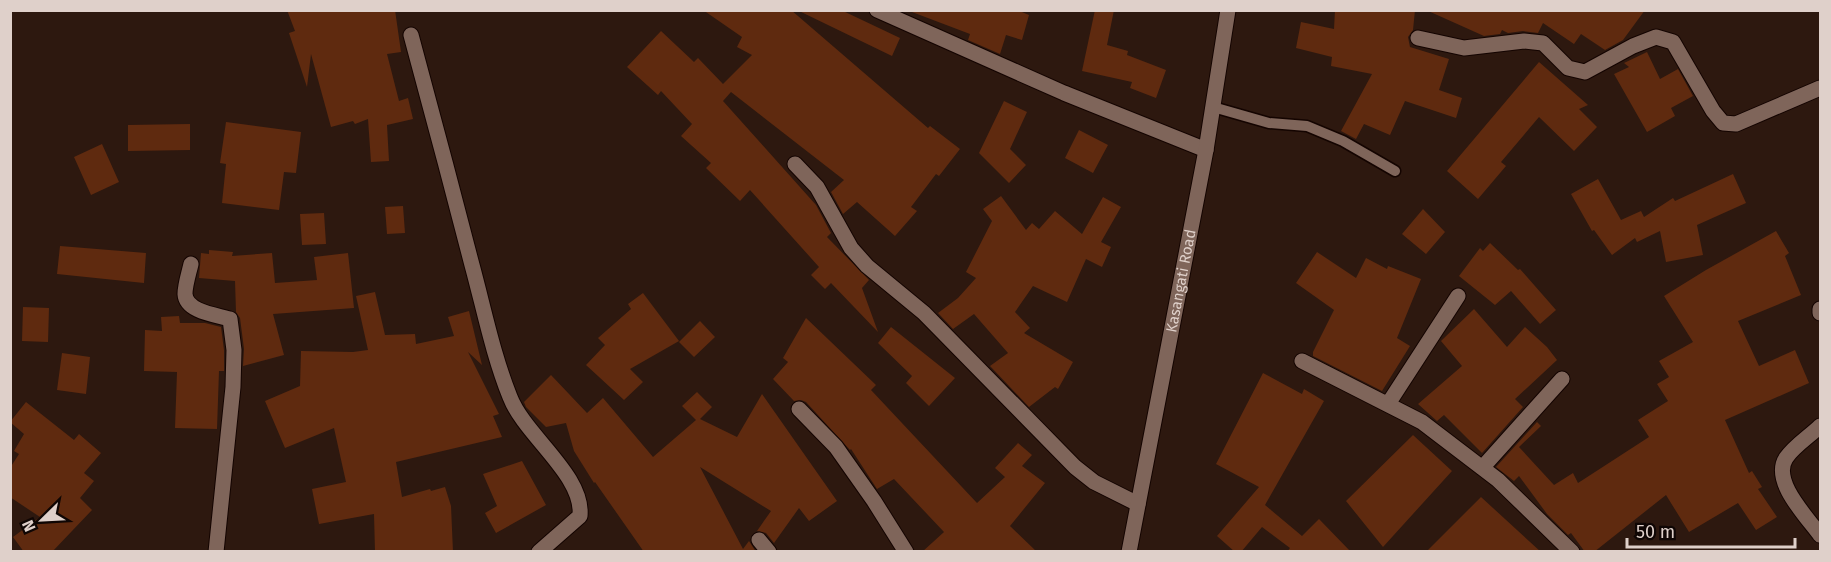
<svg xmlns="http://www.w3.org/2000/svg" width="1831" height="562" font-family="'Fira Sans',sans-serif">
  <style>
    .building { fill: #5f2a0f }
    .lines { fill: none; stroke-linecap: round; stroke-linejoin: round }
    .service-casing { stroke: #140400; stroke-width: 13 }
    .minor-casing { stroke: #140400; stroke-width: 17 }
    .tertiary-casing { stroke: #140400; stroke-width: 17 }
    .service { stroke: #7f655a; stroke-width: 10 }
    .minor { stroke: #7f655a; stroke-width: 15 }
    .tertiary { stroke: #7f655a; stroke-width: 15 }
    .labels { text-anchor: middle; dominant-baseline: central; stroke-width: 6; stroke-linejoin: round; paint-order: stroke }
    .street-label { font-size: 15px; fill: #dfd0ca; stroke: #0f0604 }
  </style>
  <rect width="100%" height="100%" fill="#2d180f"/>
  <!-- building -->
  <path class="building" d="M287 10H395L401 52 387 54 399 101 408 98 413 119 387 125 389 161 371 162 368 119 355 124 353 121 331 127 311 54 307 87 289 33 295 31Z
    M703 10H791L928 128 930 126 960 149 939 176 936 174 911 207 917 211 895 236 857 202 843 214 831 192 844 180 731 92 723 101 816 205 831 233 827 237 869 280 862 288 878 332 831 283 825 289 811 275 819 267 750 190 740 201 706 168 711 163 681 136 692 124 661 91 658 95 627 67 661 31 694 62 698 58 723 84 752 55 737 47 742 37Z
    M797 10H841L900 38 892 56Z
    M912 10H1017L1029 15 1022 40 1006 35 1000 54 968 40 970 34 912 12Z
    M1095 10H1114L1107 45 1128 51 1127 55 1166 70 1156 98 1130 88 1132 82 1082 71Z
    M1335 10H1415L1413 30 1408 37 1410 47 1449 59 1439 90 1462 98 1456 118 1405 101 1390 135 1364 124 1356 139 1341 131 1372 74 1331 66 1332 57 1296 48 1301 22 1334 29Z
    M1426 10H1645L1623 40 1605 50 1581 34 1574 44 1543 23 1538 33 1523 31 1508 33 1502 30 1500 34 1484 36Z
    M1647 52 1660 79 1678 69 1693 96 1671 108 1675 116 1647 132 1614 74 1629 67 1624 63Z
    M1539 62 1588 105 1579 109 1597 127 1574 151 1539 117 1501 162 1506 166 1478 199 1447 171Z
    M1004 101 1027 112 1010 149 1026 165 1009 183 979 153Z
    M226 122 301 132 296 173 284 172 279 210 222 203 226 164 220 163Z
    M190 124V150L128 151V125Z
    M1079 130 1108 145 1093 173 1065 158Z
    M102 144 119 182 91 195 74 157Z
    M1733 174 1746 203 1697 225 1703 255 1666 262 1660 231 1637 242 1635 238 1612 255 1594 230 1592 231 1571 194 1598 179 1621 220 1641 211 1644 217 1673 198 1675 201Z
    M1001 196 1026 230 1032 223 1039 229 1055 211 1082 234 1103 197 1121 207 1101 242 1111 247 1102 267 1086 259 1067 302 1033 286 1015 312 1030 328 1024 333 1073 362 1058 389 1055 387 1029 407 990 366 1008 353 974 314 953 329 938 313 958 298 976 278 966 272 992 221 983 209Z
    M403 206 405 233 387 234 385 207Z
    M1423 209 1445 232 1426 254 1402 234Z
    M324 213 326 244 302 245 300 214Z
    M1776 231 1789 253 1785 256 1801 295 1738 321 1759 366 1795 350 1809 383 1725 420 1749 473 1752 471 1762 487 1758 489 1777 517 1756 530 1738 503 1689 532 1666 495 1594 552H1585L1571 533 1568 535 1547 514 1519 476 1514 481 1496 467 1537 422 1541 426 1519 447 1554 485 1573 473 1578 483 1649 437 1638 420 1668 401 1657 384 1669 377 1659 361 1693 342 1664 296 1706 270Z
    M1490 243 1518 270 1520 269 1556 310 1540 324 1511 291 1495 305 1459 276 1480 248 1483 251Z
    M60 246 146 253 144 283 57 274Z
    M209 250 233 252 232 256 272 253 275 283 317 280 314 257 348 253 354 308 273 314 284 355 243 366 244 349 240 318 236 312 235 281 199 278 201 253 209 254Z
    M1317 252 1356 278 1366 258 1387 269 1388 266 1421 279 1397 338 1410 346 1382 391 1313 356V352L1334 310 1296 283Z
    M375 292 385 335 415 334 416 344 454 336 448 317 469 311 482 365 468 352 499 414 493 416 502 437 396 462 402 497 430 489 431 491 445 487 451 506 453 552H375L374 514 319 524 312 489 346 482 334 428 285 448 265 401 300 386 301 351 353 352 368 350 356 296Z
    M643 293 679 341 630 369 643 382 624 400 586 365 605 345 598 338 631 309 628 304Z
    M23 307 49 308 48 342 22 341Z
    M1474 309 1507 347 1525 327 1547 347 1557 360 1515 399 1523 407 1482 453 1444 415 1437 421 1418 404 1462 366 1441 341Z
    M179 316 180 323H205L221 327 224 350V371H219L217 429 175 428 177 372 144 371 145 330 162 331 161 317Z
    M806 318 876 385 871 390 977 503 1005 477 995 468 1018 443 1032 455 1022 466 1045 483 1010 526 1037 552H922L944 532 894 479 877 489 851 449 850 450 806 402 801 400 794 401 773 379 788 362 783 358Z
    M700 321 715 337 694 357 679 342Z
    M891 327 955 378 929 406 906 383 912 376 878 343Z
    M62 353 90 357 86 394 57 390Z
    M1263 373 1302 394 1304 389 1324 401 1265 505 1302 536 1319 519 1351 552H1287L1290 548 1262 527 1241 552H1235L1217 536 1259 487 1216 464Z
    M551 375 587 413 603 398 653 457 696 420 682 406 697 392 712 407 700 419 737 437 762 394 837 501 809 521 799 508 774 543 766 533 757 531 771 511 700 467 743 549 749 541 756 552H644L595 482 594 483 574 451 566 423 546 427 526 407 524 402Z
    M26 402 74 440 79 434 101 453 84 473 94 481 80 498 92 510 52 552H24L13 537 40 517 10 497V468L19 454 14 451 24 434 10 422Z
    M1413 435 1452 471 1383 547 1346 501Z
    M522 461 546 505 496 533 485 513 497 506 483 474Z
    M1481 497 1541 552H1426Z"/>
  <g class="lines">
    <!-- service casing -->
    <g class="service-casing">
      <path id="service" d="M1213 107 1269 123 1307 126 1343 141 1395 171"/>
    </g>
    <!-- minor casing -->
    <g class="minor-casing">
      <path id="minor" d="M877 10 1064 93 1206 150
        M411 35C432 112 452 188 472 265 484 309 493 355 510 397 525 436 584 475 580 516L539 552
        M1418 38 1464 48 1524 41 1543 43 1568 68 1585 72 1633 46 1656 37 1673 42 1713 111 1723 123 1736 124 1820 88
        M795 164 817 187 851 248 867 266 924 313 1075 467 1094 482 1138 504
        M191 264C189 273 185 285 185 294 186 312 217 315 230 319L234 350 233 387 216 552
        M1820 309V313
        M1302 361 1422 422 1498 480 1572 552
        M1388 404 1458 296
        M799 409 836 447 874 501 906 552
        M1820 426C1810 436 1794 446 1786 458 1771 481 1807 517 1820 535
        M1482 468 1562 379
        M759 540 769 552"/>
    </g>
    <!-- tertiary casing -->
    <g class="tertiary-casing">
      <g id="tertiary">
        <path id="s1" d="M1129 552 1206 150 1228 10"/>
      </g>
    </g>
    <!-- service -->
    <use href="#service" class="service"/>
    <!-- minor -->
    <use href="#minor" class="minor"/>
    <!-- tertiary -->
    <use href="#tertiary" class="tertiary"/>
  </g>
  <g class="labels">
    <!-- street labels -->
    <g class="street-label">
      <text stroke="none"><textPath href="#s1" startOffset="276">Kasangati Road</textPath></text>
    </g>
  </g>
  <!-- border -->
  <rect width="1831" height="562" fill="none" stroke="#dfd0ca" stroke-width="24"/>
  <!-- north arrow -->
  <g transform="translate(42 520) rotate(246)" stroke="#0f0604" stroke-width="4.5" paint-order="stroke">
  <path d="M0-4.5L10 22L0 15L-10 22Z" fill="#dfd0ca"/>
  <text y="-9" font-size="16" font-weight="bold" text-anchor="middle" fill="#dfd0ca">N</text>
  </g>
  <!-- scale -->
  <path d="M1627 538v9h168v-9" fill="none" stroke="#dfd0ca" stroke-width="3"/>
  <text x="1636" y="538" font-size="18" fill="#dfd0ca" stroke="#0f0604" stroke-width="4.5" paint-order="stroke">50 m</text>
</svg>
